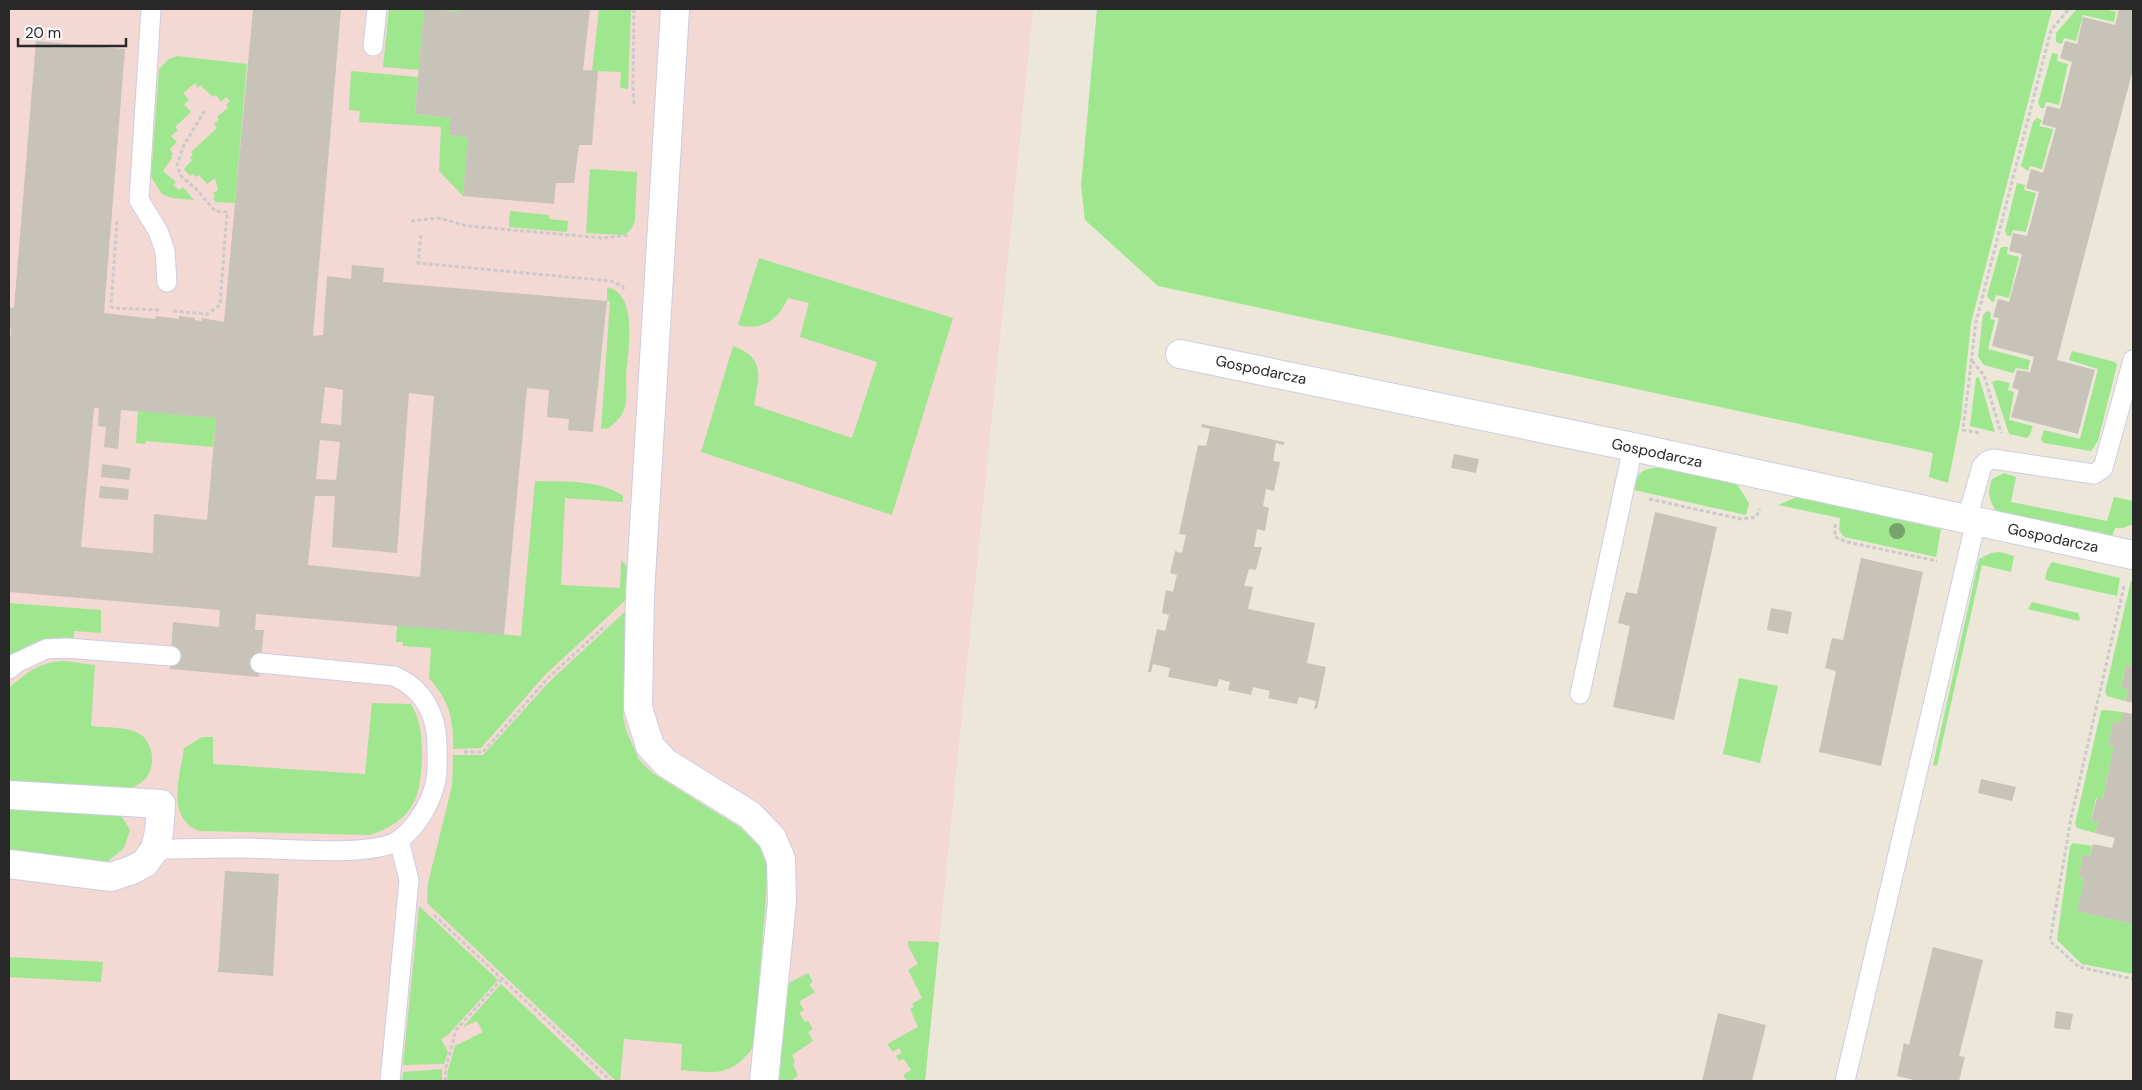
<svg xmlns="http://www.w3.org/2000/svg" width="2142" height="1090" font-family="'DM Sans',sans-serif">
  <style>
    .medical { fill: #f4d8d3 }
    .green { fill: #9ee78f }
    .building { fill: #c7c3b8; fill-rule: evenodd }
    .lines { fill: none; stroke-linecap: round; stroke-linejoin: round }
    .service-casing { stroke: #cdcde2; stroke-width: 21 }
    .minor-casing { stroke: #cdcde2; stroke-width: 30 }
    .path { stroke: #cbcbcb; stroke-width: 3; stroke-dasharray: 4 2.5; stroke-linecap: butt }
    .service { stroke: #fff; stroke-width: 19 }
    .minor { stroke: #fff; stroke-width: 28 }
    .tree { fill: #76a26c }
    .labels { text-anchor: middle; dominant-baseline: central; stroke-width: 5; stroke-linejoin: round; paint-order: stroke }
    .street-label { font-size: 15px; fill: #282828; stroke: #fff }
  </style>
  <rect width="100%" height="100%" fill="#ece7d8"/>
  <!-- medical -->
  <path class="medical" d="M9 9H1033L925 1081H9Z"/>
  <!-- green -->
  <path class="green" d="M389 9H460V12L424 9 419 70 383 67Z
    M599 9H631L628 89 620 88 621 72 592 71Z
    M1097 9H2052L1971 323 1961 418 1948 483 1929 477 1933 453 1158 286 1085 220 1081 186Z
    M2077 9H2104L2116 12 2114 22 2083 15 2076 41 2064 38 2062 44 2056 42V33Z
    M2052 53 2058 54 2057 61 2068 64 2059 105 2046 102 2044 108H2041L2038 103Z
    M177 56 247 64 235 203 216 202 213 199 215 196 213 193 218 190 215 178 207 184 199 175 196 177 193 174 190 176 184 169 192 160 190 158 193 155 191 152 217 128 214 124 219 120 217 117 228 108 226 105 230 101 226 97 221 102 216 95 213 97 200 85 198 88 195 83 183 93 189 100 184 104 191 112 175 127 178 130 171 136 177 142 170 149 173 154 171 156 172 158 163 171 176 182 173 185 179 190 183 187 194 200 172 198 162 194 151 177 159 69 169 59Z
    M351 71 418 77 415 114 451 118 449 135 468 137 463 196 439 171 441 127 359 122 360 111 349 110Z
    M2037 118 2042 120 2039 126 2053 129 2042 169 2030 166 2028 171 2021 166 2033 122Z
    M590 169 637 172 635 221 632 228 625 235 586 233Z
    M2017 183 2025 185 2024 190 2036 193 2026 232 2013 230 2011 236H2007L2005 231Z
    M510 211 549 215V219L568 221 567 232 509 227Z
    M2002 247H2008L2007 254 2019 257 2009 298 1996 295 1994 302 1991 301 1987 296 2000 249Z
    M759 258 953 318 892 515 701 452 733 346C766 358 759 377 754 405L852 438 877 362 800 337 809 303 788 298C778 320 763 331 738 325Z
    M607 287C639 294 628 351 626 375 626 386 628 401 624 410 621 418 614 423 609 428L601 429 610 302 607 301Z
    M1987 311 1991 313 1990 319 1995 320 1988 349 2030 360 2028 370 2016 368 2013 373 1984 365 1978 357 1983 315Z
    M2072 351 2115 362 2117 365 2098 441 2091 451 2044 443 2041 439 2044 430 2080 439 2098 369 2069 360Z
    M1979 377 1995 432 1970 426 1976 378Z
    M1997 380 2010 383 2008 390 2014 392 2009 420 2033 426 2030 435 2027 438 2009 434 1992 382Z
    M138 411 216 418 213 447 146 441 145 444 136 443Z
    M1665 467 1733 482 1738 486 1749 503 1746 515 1634 490C1638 468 1644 469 1665 467Z
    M2004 473 2016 477 2011 502 2107 521 2114 497 2133 501V524L2123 528H2115L2112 536 2103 535 2098 531 2095 533 1996 511C1989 499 1987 493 1992 479Z
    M535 481C563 482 600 479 623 496V502L565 498 561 585 620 588 621 560 631 570 630 596 545 675 481 748 453 749C454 718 449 701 429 678L431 648 403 646V642H396L397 625 521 636Z
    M1797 497 1941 529 1936 557 1844 537 1839 530 1840 518 1778 505Z
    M2000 552 2014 556 2011 572 1982 565 1937 766 1933 765 1979 559 1991 553Z
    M2052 562 2120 578 2117 596 2049 581 2045 579 2047 570Z
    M2131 581H2133V666L2126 665 2121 687 2128 689 2125 701 2107 696 2105 692Z
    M2032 602 2078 613 2080 618 2079 621 2028 609Z
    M9 603 101 610V633L74 631V638C42 637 35 640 9 658Z
    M630 607 623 716 626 730 639 760 654 774 741 828 760 847 768 870 754 1046C732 1077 716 1073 681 1070L682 1044 624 1039 620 1081H616L427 903 428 883 452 786 453 755H483L550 681Z
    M64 661 95 665 91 726C105 728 125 726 138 733 154 741 157 768 144 780 138 786 131 788 123 791L9 781V688C28 672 38 662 64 661Z
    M1739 678 1778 686 1760 763 1723 754Z
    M372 703 411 704C421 721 422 736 422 756 421 798 413 821 370 835L200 831C165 818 180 777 184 748L202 737H213V764L365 774Z
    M2103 710 2123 712 2120 723 2113 722 2108 745 2114 746 2103 799 2096 798 2091 820 2098 822 2095 833 2077 828 2075 824 2101 711Z
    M9 806 116 815 122 817 130 830 124 848 106 863 9 853Z
    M2073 843 2092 846 2090 856 2083 855 2079 877 2085 879 2078 911 2133 924V974L2082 964 2057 940 2070 846Z
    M419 906 498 980 448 1035 441 1039 448 1052 444 1064 403 1065Z
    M908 941 939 942 925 1081H907L903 1075 911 1070 904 1059 899 1061 896 1056 902 1053 899 1048 893 1052 887 1044 918 1027 910 1009 914 1007 912 1004 922 998 908 970 918 964 909 948Z
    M9 957 103 962 101 982 9 977Z
    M808 973 813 982 809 985 815 992 799 1002 804 1010 799 1013 805 1022 808 1021 813 1029 808 1032 813 1041 792 1055 795 1062 793 1065 798 1075 793 1079 794 1081H779L787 984Z
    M501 984 603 1081H447L448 1070 455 1046 483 1032 477 1021 463 1027Z
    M442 1069V1081H402L403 1072Z"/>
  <!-- building -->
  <path class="building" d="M253 9H341L313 336 323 335 327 276 351 279 352 265 384 268 383 282 607 301 593 432 568 430 569 419 547 417 549 390 527 388 504 635 256 614 255 630H264L259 677 170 669 173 622 219 627 220 610 9 592V353L11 328H9V307L14 308 36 41 125 49 104 313 155 319 156 316 179 319V316L195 318V320L202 321V318L224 322ZM325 387 343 390 341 425 321 423ZM409 393 434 396 420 577 308 565 315 496H335L332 547 397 553ZM94 408H99L98 426 106 427 104 447 118 449 121 410 216 418 207 520 154 514 153 553 81 547ZM320 440 340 442 336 480 316 479Z
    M424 9 460 12V9H590L583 70 598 71 592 145H579L574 183H556L554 204 463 196 468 137 449 135 451 118 415 114Z
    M2119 9H2133V69L2057 360 2095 370 2078 434 2011 417 2019 390 2012 388 2017 370 2030 372 2034 357 1992 346 1999 318 1993 317 1998 299 2009 302 2022 254 2009 251 2013 233 2027 236 2039 192 2026 188 2031 169 2043 173 2056 128 2042 124 2047 106 2060 109 2072 62 2060 58 2065 41 2077 44 2083 17 2115 25Z
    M1202 424 1284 442V445L1276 443 1273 461 1280 462 1274 491 1266 489 1263 506 1269 508 1265 531 1257 529 1254 547H1262L1256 570 1249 569 1244 586 1253 587 1248 609 1315 623 1307 663 1326 667 1317 709 1314 708 1316 701 1299 697 1297 704 1268 698 1270 691 1253 687 1251 695 1228 690 1230 682 1219 679 1217 687 1168 677 1170 668 1153 664 1151 672H1148L1157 629 1165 631 1169 615 1162 613 1166 590 1173 592 1177 575 1170 573 1175 551 1182 553 1186 535 1179 534 1198 445 1206 446 1210 429 1201 427Z
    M1454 454 1479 459 1476 473 1451 468Z
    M102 464 131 468 129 480 101 477Z
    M100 486 129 489 128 500 99 498Z
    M1655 512 1717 527 1674 720 1613 707 1630 626 1618 623 1622 606 1626 592 1637 594Z
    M1861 558 1923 572 1881 766 1819 752 1836 671 1825 668 1832 638 1843 640Z
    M1771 608 1792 612 1788 634 1767 630Z
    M2126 665 2133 666V703L2125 701 2128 689 2121 688Z
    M2123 712 2133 714V924L2077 911 2085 879 2079 877 2083 855 2090 856 2093 844 2112 848 2115 838 2095 833 2098 822 2091 820 2097 798 2103 799 2114 746 2108 745 2113 722 2120 723Z
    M1981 779 2016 787 2012 801 1978 793Z
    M225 871 279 874 273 976 218 972Z
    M1933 947 1983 960 1959 1056 1965 1057 1959 1081H1918L1897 1076 1904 1043 1909 1045Z
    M2056 1011 2073 1014 2070 1030 2054 1028Z
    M1718 1013 1766 1025 1752 1081H1702Z"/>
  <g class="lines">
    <!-- service casing -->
    <g class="service-casing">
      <path id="service" d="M151 9 139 200 158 231 165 251 167 282
        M373 46 377 9
        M1967 519 1982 466 1987 461 1993 459 2094 474 2103 468 2133 360
        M9 669 16 663 46 649 66 648 171 656
        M1580 694 1633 447
        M155 849C184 849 213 848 242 848 277 848 373 858 399 840 417 827 433 800 436 779 438 769 437 756 437 745 437 715 423 688 394 676L260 663
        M390 1081 409 880 399 840
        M1845 1081 1976 521"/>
    </g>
    <!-- minor casing -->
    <g class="minor-casing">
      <path id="minor" d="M675 9 640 594 638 708 650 746 666 763 750 815 772 838 781 859 782 902 764 1081
        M1180 354 1633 447 2133 555
        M9 795 161 804 159 832 155 849 145 863 132 870 111 877 9 864"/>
    </g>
    <!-- path -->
    <path class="path" d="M634 9 633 87 634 104
      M117 221 111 306 113 308 159 310
      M411 221 438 218 468 226 603 238 629 235
      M421 235 418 263 611 281 622 286 625 290
      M173 311 207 314 220 305 227 212 215 211 197 190 181 176 177 165 184 145 205 110
      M1972 361 1984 375 2001 433
      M1979 433 1963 430 1976 322 2051 30 2069 9
      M1649 499 1741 519 1756 517 1760 509
      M1835 524V537L1847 542 1937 561
      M2124 586 2071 818 2050 941 2079 967 2133 979
      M464 752H483L548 678 606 625
      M434 915 611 1081
      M445 1081 446 1067 456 1030 502 979"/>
    <!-- service -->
    <use href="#service" class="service"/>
    <!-- minor -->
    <use href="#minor" class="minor"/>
  </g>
  <!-- trees -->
  <circle class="tree" cx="1897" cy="531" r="8"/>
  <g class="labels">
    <!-- street labels -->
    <g class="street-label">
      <text transform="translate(1261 370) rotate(12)">Gospodarcza</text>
      <text transform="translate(1657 453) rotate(12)">Gospodarcza</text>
      <text transform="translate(2053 538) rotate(12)">Gospodarcza</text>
    </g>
  </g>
  <!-- border -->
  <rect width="2142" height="1090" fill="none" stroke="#282828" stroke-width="20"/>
  <!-- scale -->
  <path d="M18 38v8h108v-8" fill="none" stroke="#282828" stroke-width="2.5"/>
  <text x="25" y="38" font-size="15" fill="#282828" stroke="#ffffff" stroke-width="4" paint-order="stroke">20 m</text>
</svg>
